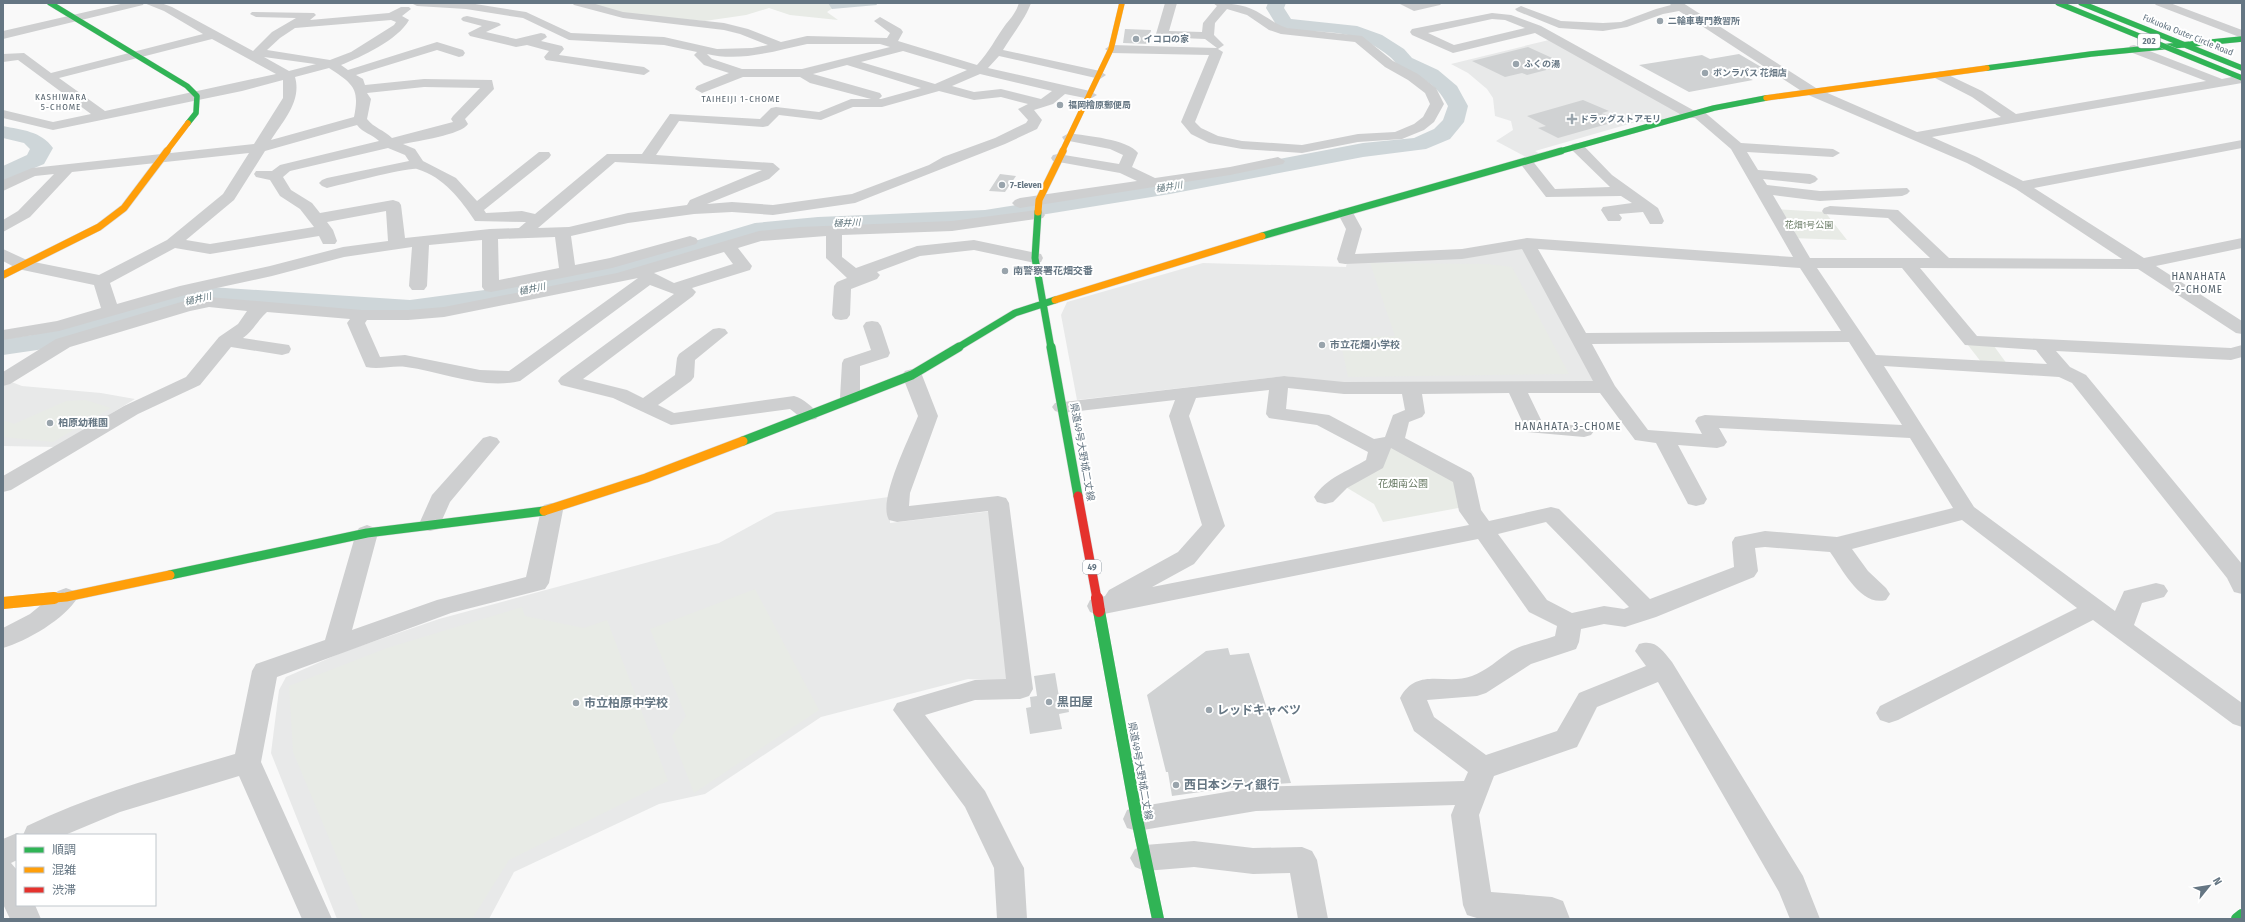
<svg xmlns="http://www.w3.org/2000/svg" width="2245" height="922" font-family="'Fira Sans Condensed','Noto Sans JP',sans-serif">
  <style>
    .built { fill: #e8e9e9 }
    .green { fill: #e8ebe6 }
    .water { fill: #ced6d9 }
    .lines { fill: none; stroke-linecap: round; stroke-linejoin: round }
    .river { fill: #ced6d9; fill-rule: evenodd }
    .building { fill: #d0d2d3 }
    .fast-far3-casing { stroke: #d5d6d7; stroke-width: 6 }
    .fast-far2-casing { stroke: #d5d6d7; stroke-width: 8 }
    .fast-far1-casing { stroke: #d5d6d7; stroke-width: 10 }
    .fast-casing { stroke: #d5d6d7; stroke-width: 12 }
    .slow-far3-casing { stroke: #d5d6d7; stroke-width: 6 }
    .slow-far2-casing { stroke: #d5d6d7; stroke-width: 8 }
    .slow-far1-casing { stroke: #d5d6d7; stroke-width: 10 }
    .slow-casing { stroke: #d5d6d7; stroke-width: 12 }
    .jam-far1-casing { stroke: #d5d6d7; stroke-width: 10 }
    .jam-casing { stroke: #d5d6d7; stroke-width: 12 }
    .street { fill: #cecfd0; fill-rule: evenodd }
    .fast-far3 { stroke: #30b455; stroke-width: 5.5 }
    .fast-far2 { stroke: #30b455; stroke-width: 7 }
    .fast-far1 { stroke: #30b455; stroke-width: 9 }
    .fast { stroke: #30b455; stroke-width: 12 }
    .slow-far3 { stroke: #ff9f0a; stroke-width: 5.5 }
    .slow-far2 { stroke: #ff9f0a; stroke-width: 7 }
    .slow-far1 { stroke: #ff9f0a; stroke-width: 9 }
    .slow { stroke: #ff9f0a; stroke-width: 12 }
    .jam-far1 { stroke: #e5322d; stroke-width: 9 }
    .jam { stroke: #e5322d; stroke-width: 12 }
    .fast-bridge-casing { stroke: #d5d6d6; stroke-width: 6; stroke-linecap: butt }
    .fast-bridge { stroke: #30b455; stroke-width: 5.5 }
    .poi-dot { fill: #99a4ac; stroke: #fff; stroke-width: 1.5 }
    .labels { text-anchor: middle; dominant-baseline: central; stroke-width: 4; stroke-linejoin: round; paint-order: stroke }
    .far-poi-label { font-size: 9px; font-weight: bold; fill: #657683; stroke: #fff; text-anchor: start }
    .far-street-label { font-size: 9px; fill: #657683; stroke: #fff }
    .shield { fill: #fff; stroke: #939fa8; stroke-width: 1 }
    .shield-label { font-size: 9px; font-weight: bold; fill: #657683 }
    .far-neighbourhood-label { font-size: 9px; letter-spacing: 1px; fill: #57646e; stroke: #fff }
    .far-water-label { font-size: 9px; font-style: italic; fill: #60757c; stroke: #fff }
    .far-park-label { font-size: 9px; fill: #687a64; stroke: #fff }
    .poi-label { font-size: 10px; font-weight: bold; fill: #657683; stroke: #fff; text-anchor: start }
    .street-label { font-size: 10px; fill: #657683; stroke: #fff }
    .park-label { font-size: 10px; fill: #687a64; stroke: #fff }
    .neighbourhood-label { font-size: 11px; letter-spacing: 1px; fill: #57646e; stroke: #fff }
    .near-poi-label { font-size: 12px; font-weight: bold; fill: #657683; stroke: #fff; text-anchor: start }
  </style>
  <rect width="100%" height="100%" fill="#f9f9f9"/>
  <!-- built -->
  <path class="built" d="M1549 40 1685 114 1665 120 1636 122 1535 151 1540 154 1528 158 1496 141 1513 130 1511 121 1495 116 1493 98 1487 89 1468 73 1451 64Z
    M1524 247 1599 383 1344 384 1285 376 1077 400 1061 315 1067 302 1203 263 1346 267 1347 262Z
    M9 381 22 386 101 393 135 399 56 447 3 446V383Z
    M889 497 890 523 992 511 1007 681 968 679 821 717 705 794 659 804 514 872 489 919H337L271 753 279 690 286 677 343 652 439 619 719 543 776 512Z"/>
  <!-- green -->
  <path class="green" d="M587 3H836L837 5 827 12 838 20 790 15 769 8 746 15 705 21 624 14Z
    M1775 209 1825 212 1847 240 1791 238Z
    M1370 263 1487 264 1512 267 1569 374 1348 377 1340 339 1395 336Z
    M1964 340 1991 342 2010 368 1985 367Z
    M85 400 111 408 53 442 3 437V420L14 424 66 401Z
    M1394 441 1463 478 1469 506 1383 522 1374 504 1339 483Z
    M755 589 819 710 694 793 672 736 686 716 650 629Z
    M522 607 525 616 584 628 607 620 668 781 509 860 472 919H363L293 752 289 686 387 648Z"/>
  <!-- water -->
  <path class="water" d="M828 3H876L877 5 832 9Z"/>
  <g class="lines">
    <!-- river -->
    <path class="river" d="M1268 3H1286L1284 8 1291 19 1357 26 1382 35 1404 49 1412 58 1438 70 1457 86 1468 106 1464 122 1450 139 1426 149 1363 157 1170 194 985 224 818 231 758 237 633 276 492 305 410 316 211 303 44 349 3 355V339L32 335 210 287 410 300 492 289 628 261 755 223 818 217 985 210 1170 180 1363 143 1414 138 1434 129 1443 120 1448 106C1436 82 1422 79 1400 67 1396 64 1393 59 1389 56 1379 48 1367 41 1355 37 1332 29 1301 34 1277 26L1266 8Z
      M3 126C22 130 41 131 53 148L44 164 3 181V166L27 155 30 149 24 143 3 138Z"/>
  </g>
  <!-- building -->
  <path class="building" d="M1125 29 1151 30 1149 44 1123 43Z
    M1528 47 1561 62 1547 65 1554 68 1527 75 1522 73 1505 77 1472 61Z
    M1739 54 1768 71 1743 75 1753 80 1689 92 1639 65 1702 55 1710 59Z
    M1583 100 1609 111 1602 113 1618 121 1558 138 1538 128 1546 126 1527 116Z
    M1000 174 1016 176 1005 192 989 191Z
    M1228 648 1230 655 1249 653 1291 783 1265 785V783L1172 796 1168 772H1166L1147 695 1206 651Z
    M1055 673 1059 697 1066 696 1069 712 1059 714 1062 729 1030 734 1026 708 1031 707 1030 697 1037 696 1034 676Z"/>
  <g class="lines">
    <!-- fast-far3 casing -->
    <g class="fast-far3-casing">
      <path id="fast-far3" d="M50 3 187 86 197 96 196 113 188 123
        M2081 3 2242 68
        M1987 68 2091 54 2242 39
        M1557 152 1714 108 1766 98"/>
    </g>
    <!-- fast-far2 casing -->
    <g class="fast-far2-casing">
      <path id="fast-far2" d="M1038 212 1035 258 1051 348
        M1262 236 1561 151
        M957 348 1015 313 1055 300"/>
    </g>
    <!-- fast-far1 casing -->
    <g class="fast-far1-casing">
      <path id="fast-far1" d="M1051 347 1078 496
        M743 441 912 375 959 347
        M170 575 367 533 544 511"/>
    </g>
    <!-- fast casing -->
    <g class="fast-casing">
      <path id="fast" d="M1099 611 1137 819 1158 919
        M2237 919 2242 915"/>
    </g>
    <!-- slow-far3 casing -->
    <g class="slow-far3-casing">
      <path id="slow-far3" d="M1766 98 1987 68
        M166 152 188 123
        M1062 152 1111 49 1122 3"/>
    </g>
    <!-- slow-far2 casing -->
    <g class="slow-far2-casing">
      <path id="slow-far2" d="M1038 212 1039 200 1063 151
        M3 275 99 227 124 208 167 151
        M1055 300 1262 236"/>
    </g>
    <!-- slow-far1 casing -->
    <g class="slow-far1-casing">
      <path id="slow-far1" d="M544 511 646 478 743 441
        M44 599 66 597 170 575"/>
    </g>
    <!-- slow casing -->
    <g class="slow-casing">
      <path id="slow" d="M3 603 54 598"/>
    </g>
    <!-- jam-far1 casing -->
    <g class="jam-far1-casing">
      <path id="jam-far1" d="M1078 496 1097 599"/>
    </g>
    <!-- jam casing -->
    <g class="jam-casing">
      <path id="jam" d="M1097 598 1099 611"/>
    </g>
    <!-- street -->
    <path class="street" d="M125 3H161L172 7 253 51 272 32 296 18 256 17 250 14 252 12 314 13 316 15 310 20 389 13 401 7H409L411 9 402 16 409 20C398 40 361 57 341 65L348 70 437 42 463 50 465 53 463 56 459 57 437 50 356 75 363 79 365 85 424 79 492 80 494 89 465 119 468 124C461 135 417 141 403 144L415 149 423 161 456 178 477 201 539 152H549L551 155 549 158 484 210 486 213 522 211 535 214 607 154H642L670 114 760 119 771 108 776 107 819 112 851 99H871L810 83 800 77H743L702 93 695 89 697 86 729 73 704 65 694 55 697 52 664 45 569 40 523 18 466 9 417 6 411 3H469L526 12 571 33 664 37 717 49 752 48 768 45 740 34 724 30 623 18 574 5 572 3H592L623 12 724 23 748 29 781 42 807 36 887 38 890 33 874 21 880 17 901 29 903 32 898 41 977 65C990 51 995 39 1006 24 1012 17 1016 12 1019 3H1031C1026 18 1012 35 1003 50L1100 71 1106 75 1100 79 999 56 988 68 1090 91 1097 95 1090 99 1065 94 1053 104 1034 110 1042 120 1037 129 1005 144 855 203 773 215 732 212 694 214 628 223 571 236 575 265 610 258 690 236 696 238 698 241 696 244 612 268 491 292 485 291 482 287V240L429 245 427 286 424 290H412L409 286 412 247 344 257 272 276 189 294 59 331 3 340V330L57 321 101 308 94 285 18 269 3 261V249L29 261 99 275 167 240 223 194 249 153 72 172 30 217 3 232V220L18 211 54 174 35 176 3 191V180L32 168 254 144 283 98V80L242 91 53 130 3 118V110L53 122 91 114 18 60 3 62V54L24 53 51 73 203 34 164 11 144 3 143 5 3 39V31ZM391 20 396 22 394 25 351 52 330 60 267 50 280 38 295 28ZM212 39 276 74 105 111 59 78ZM807 44H880L890 47 802 69H742L712 59 707 54C740 62 775 51 807 44ZM903 51 967 70 935 84 861 62ZM264 57 315 64H316L289 71ZM847 65 921 88 881 99H879L882 96 880 93 813 74ZM329 68C353 84 360 88 354 117L271 140C283 121 302 101 295 77ZM980 74 1052 91 1041 99 1001 89 974 92 952 86ZM424 87 480 88 453 116 451 119 453 122 392 138C384 130 374 128 367 119L371 99 367 93ZM939 91 974 100 1001 97 1028 104 1018 109 1028 120 1026 123 995 138 943 157 929 165 852 194 773 205 732 202 707 204 769 179 780 169 773 163 656 155 679 121 763 127 768 126 779 115 821 120 853 107H882ZM357 125C363 133 372 134 379 141L280 165 272 171H256L254 174 256 177 270 180 280 196 300 209 314 227 210 244 186 240 234 200 265 151ZM388 148 405 155 409 161 327 178 322 180 319 183 322 186 327 188C340 185 410 167 417 169 444 177 461 200 475 221L526 222 519 228 490 229 405 238 401 205 399 202 393 200 320 213 312 203 291 190 283 177 290 171ZM615 162 762 170 690 200 687 205 628 213 569 227 538 228ZM386 211 388 241 343 247 270 266 180 286 117 304 110 283 175 248 210 254 319 236 323 244H335L337 241 333 230 327 222ZM555 237 559 268 499 280 498 239Z
      M1165 3H1177L1169 31 1202 32 1203 23 1217 6 1213 3C1228 3 1243 4 1256 11 1267 17 1275 24 1287 28L1362 36 1393 61 1418 74 1436 88 1444 104 1434 122 1424 130 1402 139 1358 142 1302 153 1242 149 1209 143 1191 134 1181 122 1209 55 1111 53 1105 49 1111 45 1217 48 1205 39 1158 37 1156 34ZM1227 9 1247 15 1269 30 1281 34 1355 42 1385 67 1408 80 1425 93 1430 104 1423 117 1414 124 1395 132 1358 134 1302 145 1242 141 1218 136 1201 128 1195 122 1223 52 1218 49 1224 45 1214 35 1215 23Z
      M1398 3H1442L1440 5 1414 11Z
      M1669 3H1683L1816 88 1917 132 2001 117 1972 97 1935 78 1934 75 1940 71 1982 91 2016 114 2206 81 2130 52 2128 49 2130 46 2134 45 2222 79 2242 75V83L1932 137 1977 157 2023 181 2242 140V148L2034 188 2144 258 2242 238V248L2156 266 2242 321V334L2236 333 2138 269 1920 268 1977 336 2231 348 2242 345V357L2231 360 2056 351 2070 367 2086 375 2242 564V594L2234 592 2227 578 2072 383 2059 377 1884 366 1974 507 2115 611 2124 591 2156 583 2164 585 2168 591 2164 597 2142 603 2134 625 2242 703V727L2233 724 2093 620 1898 720 1889 723 1880 720 1876 713 1880 706 2077 608 1962 520 1852 549 1868 571 1886 588 1890 594 1886 600C1861 607 1843 570 1830 552L1765 547 1755 548 1758 571 1754 577 1656 617 1625 627 1604 624 1581 629 1579 642 1576 649 1531 664 1486 693 1477 696 1427 700 1434 717 1486 755 1557 731 1579 693 1646 666 1635 651 1639 644C1656 639 1662 650 1672 662L1803 876 1820 919H1790L1779 892 1658 682 1597 707 1577 747 1494 776 1479 815 1491 892 1552 897 1563 901 1570 919H1480L1467 915 1463 905 1451 815 1455 805 1256 811 1137 831 1127 828 1123 819 1127 810 1137 807 1256 787 1464 781 1468 772 1414 731 1400 698C1417 666 1446 686 1472 676 1486 671 1499 659 1511 651 1524 644 1541 641 1555 636L1557 626 1529 612 1478 539 1099 615 1090 612 1087 606 1090 600 1105 596 1109 590 1178 552 1202 525 1169 416 1175 400 1062 413 1055 411 1052 407 1055 403 1284 376 1344 382 1593 381 1522 249 1462 259 1345 264 1339 263 1337 259 1346 229 1337 212 1339 209H1351L1362 229 1355 254 1462 249 1527 238 1793 257 1731 149 1695 118H1687L1535 33 1453 53 1412 35 1410 32 1412 29 1492 13 1511 15 1541 26 1693 110H1702L1741 143 1833 149 1840 153 1833 157 1747 152 1758 170 1810 174 1815 176 1818 179 1815 182 1810 184 1763 179 1767 185 1820 191 1907 188 1910 191 1907 194 1902 196 1820 201 1773 195 1810 258H1930L1888 218 1824 214 1822 211 1824 208 1830 206 1898 210 1949 258 2122 259 2016 189 1967 163 1806 94 1679 11 1663 14 1627 27 1603 31 1559 28 1517 11 1515 9 1521 6 1561 21 1603 23 1621 22 1656 9 1671 5ZM1492 19 1505 20 1525 28 1454 45 1428 33ZM1538 249 1800 268 1841 331 1586 333ZM1817 268H1902L1965 345 2036 350 2047 364 1876 355ZM1849 342 1902 425 1705 415 1698 417 1695 421 1702 434 1648 430 1615 386 1592 344ZM1288 388 1344 394H1402L1405 410 1393 415 1385 437 1374 439 1329 415 1286 409ZM1269 390 1266 414 1269 418 1317 425 1368 452 1366 460C1348 471 1326 478 1314 497L1317 502 1325 504 1333 502 1347 488 1383 468 1391 448 1453 482 1459 511 1469 525 1152 587 1194 564 1225 526 1189 416 1196 398ZM1509 393 1527 432 1584 437 1591 435 1594 431 1591 427 1542 422 1528 393H1600L1635 440 1656 443 1688 504 1696 506 1704 504 1707 499 1678 445 1717 448 1724 446 1727 442 1719 428 1910 438 1953 508 1837 537 1765 531 1735 537 1732 542 1734 567 1650 599 1559 509 1551 507 1489 521 1481 510 1474 478 1471 473 1405 438 1409 422 1422 417 1425 413 1422 394ZM1546 522 1629 607 1624 609 1604 606 1572 613 1547 600 1498 534Z
      M2154 3H2170L2242 30V38L2156 5Z
      M467 16 499 23 501 25 486 32 516 39 541 33 545 34 547 37 541 41 562 46 564 49 559 55 644 67 650 71 644 75 546 60 544 57 549 51 527 45 516 47 470 36 468 33 482 26 463 21 461 19 463 17Z
      M1069 133C1086 136 1128 139 1138 153L1132 167 1155 178 1230 167 1278 157 1285 161 1283 164 1230 175 1020 208 1015 206 1012 203 1015 200 1020 198 1137 181 1120 173 1053 161 1051 158 1053 155 1058 154 1119 164 1123 155 1110 149 1064 140 1062 137Z
      M1577 143 1582 144 1612 175 1658 208 1664 221 1662 224H1650L1643 212 1619 214 1622 218 1620 221H1608L1601 210 1603 207 1632 203 1621 196 1546 197 1519 162 1526 158 1531 159 1555 189 1610 187 1572 150 1570 147 1572 144Z
      M1037 210 1043 212 1045 215 1043 218 952 231 842 235V257L856 268 917 246 974 240 1041 254 1043 258 1041 262 1035 263 974 250 920 256 877 272 880 275 877 279 851 289 850 315 847 319 841 320 835 319 832 315 834 286 837 282 847 278 826 258V236L761 241 738 248 752 266 750 270 692 288 696 292 693 296 583 379 627 390 643 398 675 375 677 358 679 354 713 329 719 328 725 329 728 333 695 360 694 377 691 381 658 405 674 413 794 396C804 399 813 407 819 415L816 419C804 422 799 416 790 409L671 425 613 398 561 385 558 381 561 377 674 294 650 285 520 381C483 390 443 372 406 367 393 365 380 370 366 367L347 323 350 319 267 312C258 320 253 331 243 338L289 345 291 349 289 353 282 355 231 347 200 385 138 414 11 490 3 492V476L124 406 186 377 219 337 238 324 247 311 209 307 190 311 70 347 10 384 3 386V372L56 339 181 302 209 297 362 310H408L444 307 617 273 759 231 799 227 952 221ZM724 252 733 264 674 283 654 273ZM638 278 509 371 480 370 405 355 380 357 365 323 367 320H408L444 317Z
      M872 321 878 322 881 326 890 353 888 357 860 366V398L857 402 850 404 843 402 840 398 842 363 844 359 871 350 863 326 866 322Z
      M912 369 919 371 922 375 938 416 910 493 909 506 998 496 1006 498 1009 503 1033 689 1029 696 1020 699 975 700 925 715 985 791 1019 859 1024 868 1027 919H997L994 868 965 807 893 710 897 703 975 680 1006 679 988 511 897 522 889 520C877 501 910 437 918 416L902 375 905 371Z
      M490 436 497 438 500 442 450 502 438 529 430 531 422 529 419 524 432 495 483 438Z
      M552 503 560 505 563 510 549 583 545 589 451 613 277 677 261 762 332 919H302L239 776 120 812 65 835H23L27 826C93 794 164 775 235 754L252 671 256 664 325 640 356 533 359 528 367 525 375 528 378 533 352 630 437 600 526 577 541 510 544 505Z
      M66 588 74 591 78 597C65 619 27 641 3 648V628L30 614 58 591Z
      M17 833 22 835H17V860L11 863 17 870V905H35L41 919H10L3 904V839Z
      M1194 841 1253 848 1302 847 1312 851 1317 860 1328 919H1298L1290 873 1253 874 1194 867 1145 871 1135 867 1130 858 1135 849 1145 845Z"/>
    <!-- fast-far3 -->
    <use href="#fast-far3" class="fast-far3"/>
    <!-- fast-far2 -->
    <use href="#fast-far2" class="fast-far2"/>
    <!-- fast-far1 -->
    <use href="#fast-far1" class="fast-far1"/>
    <!-- fast -->
    <use href="#fast" class="fast"/>
    <!-- slow-far3 -->
    <use href="#slow-far3" class="slow-far3"/>
    <!-- slow-far2 -->
    <use href="#slow-far2" class="slow-far2"/>
    <!-- slow-far1 -->
    <use href="#slow-far1" class="slow-far1"/>
    <!-- slow -->
    <use href="#slow" class="slow"/>
    <!-- jam-far1 -->
    <use href="#jam-far1" class="jam-far1"/>
    <!-- jam -->
    <use href="#jam" class="jam"/>
    <!-- fast-bridge casing -->
    <g class="fast-bridge-casing">
      <path id="fast-bridge" d="M2058 3 2242 78"/>
    </g>
    <!-- fast-bridge -->
    <use href="#fast-bridge" class="fast-bridge"/>
  </g>
  <!-- markers -->
  <g class="poi-dot">
    <circle cx="1660" cy="21" r="4"/>
    <circle cx="1136" cy="39" r="4"/>
    <circle cx="1516" cy="64" r="4"/>
    <circle cx="1705" cy="73" r="4"/>
    <circle cx="1060" cy="105" r="4"/>
    <path d="M1570 113h4v4h4v4h-4v4h-4v-4h-4v-4h4z"/>
    <circle cx="1002" cy="185" r="4"/>
    <circle cx="1005" cy="271" r="4"/>
    <circle cx="1322" cy="345" r="4"/>
    <circle cx="50" cy="423" r="4"/>
    <circle cx="1049" cy="702" r="4"/>
    <circle cx="576" cy="703" r="4"/>
    <circle cx="1209" cy="710" r="4"/>
    <circle cx="1176" cy="785" r="4"/>
  </g>
  <g class="labels">
    <!-- far-poi labels -->
    <g class="far-poi-label">
      <text x="1668" y="21">二輪車専門教習所</text>
      <text x="1144" y="39">イコロの家</text>
      <text x="1524" y="64">ふくの湯</text>
      <text x="1713" y="73">ボンラパス 花畑店</text>
      <text x="1068" y="105">福岡檜原郵便局</text>
      <text x="1580" y="119">ドラッグストアモリ</text>
      <text x="1010" y="185">7-Eleven</text>
    </g>
    <!-- far-street labels -->
    <g class="far-street-label">
      <text transform="translate(2188 35) rotate(22)">Fukuoka Outer Circle Road</text>
    </g>
    <!-- shield labels -->
    <g class="shield">
      <rect x="2138" y="34" width="22" height="14" rx="3"/>
      <rect x="1083" y="560" width="18" height="14" rx="3"/>
    </g>
    <g class="shield-label">
      <text x="2149" y="41">202</text>
      <text x="1092" y="567">49</text>
    </g>
    <!-- far-neighbourhood labels -->
    <g class="far-neighbourhood-label">
      <text x="61" y="97">KASHIWARA<tspan x="61" dy="10">5-CHOME</tspan></text>
      <text x="741" y="99">TAIHEIJI 1-CHOME</text>
    </g>
    <!-- far-water labels -->
    <g class="far-water-label">
      <text transform="translate(1169 187) rotate(-10)">樋井川</text>
      <text transform="translate(847 223) rotate(-2)">樋井川</text>
      <text transform="translate(532 289) rotate(-12)">樋井川</text>
      <text transform="translate(198 299) rotate(-13)">樋井川</text>
    </g>
    <!-- far-park labels -->
    <g class="far-park-label">
      <text x="1809" y="225">花畑1号公園</text>
    </g>
    <!-- poi labels -->
    <g class="poi-label">
      <text x="1013" y="271">南警察署花畑交番</text>
      <text x="1330" y="345">市立花畑小学校</text>
      <text x="58" y="423">柏原幼稚園</text>
    </g>
    <!-- street labels -->
    <g class="street-label">
      <text transform="translate(1082 452) rotate(80)">県道49号大野城二丈線</text>
      <text transform="translate(1140 771) rotate(80)">県道49号大野城二丈線</text>
    </g>
    <!-- park labels -->
    <g class="park-label">
      <text x="1403" y="484">花畑南公園</text>
    </g>
    <!-- neighbourhood labels -->
    <g class="neighbourhood-label">
      <text x="2199" y="276">HANAHATA<tspan x="2199" dy="13">2-CHOME</tspan></text>
      <text x="1568" y="426">HANAHATA 3-CHOME</text>
    </g>
    <!-- near-poi labels -->
    <g class="near-poi-label">
      <text x="1057" y="702">黒田屋</text>
      <text x="584" y="703">市立柏原中学校</text>
      <text x="1217" y="710">レッドキャベツ</text>
      <text x="1184" y="785">西日本シティ銀行</text>
    </g>
  </g>
  <!-- border -->
  <rect width="2245" height="922" fill="none" stroke="#657683" stroke-width="8"/>
  <!-- legend -->
  <rect x="16" y="834" width="140" height="72" fill="#ffffff" stroke="#c1c8cd"/>
  <rect x="24" y="847" width="20" height="6" fill="#30b455" stroke="#c1c8cd"/>
  <text x="52" y="854" font-size="12" fill="#657683">順調</text>
  <rect x="24" y="867" width="20" height="6" fill="#ff9f0a" stroke="#c1c8cd"/>
  <text x="52" y="874" font-size="12" fill="#657683">混雑</text>
  <rect x="24" y="887" width="20" height="6" fill="#e5322d" stroke="#c1c8cd"/>
  <text x="52" y="894" font-size="12" fill="#657683">渋滞</text>
  <!-- north arrow -->
  <g transform="translate(2209 886) rotate(60)" stroke="#ffffff" stroke-width="3" paint-order="stroke">
  <path d="M0-3L7 15L0 10L-7 15Z" fill="#657683"/>
  <text y="-6" font-size="11" font-weight="bold" text-anchor="middle" fill="#657683">N</text>
  </g>
</svg>
